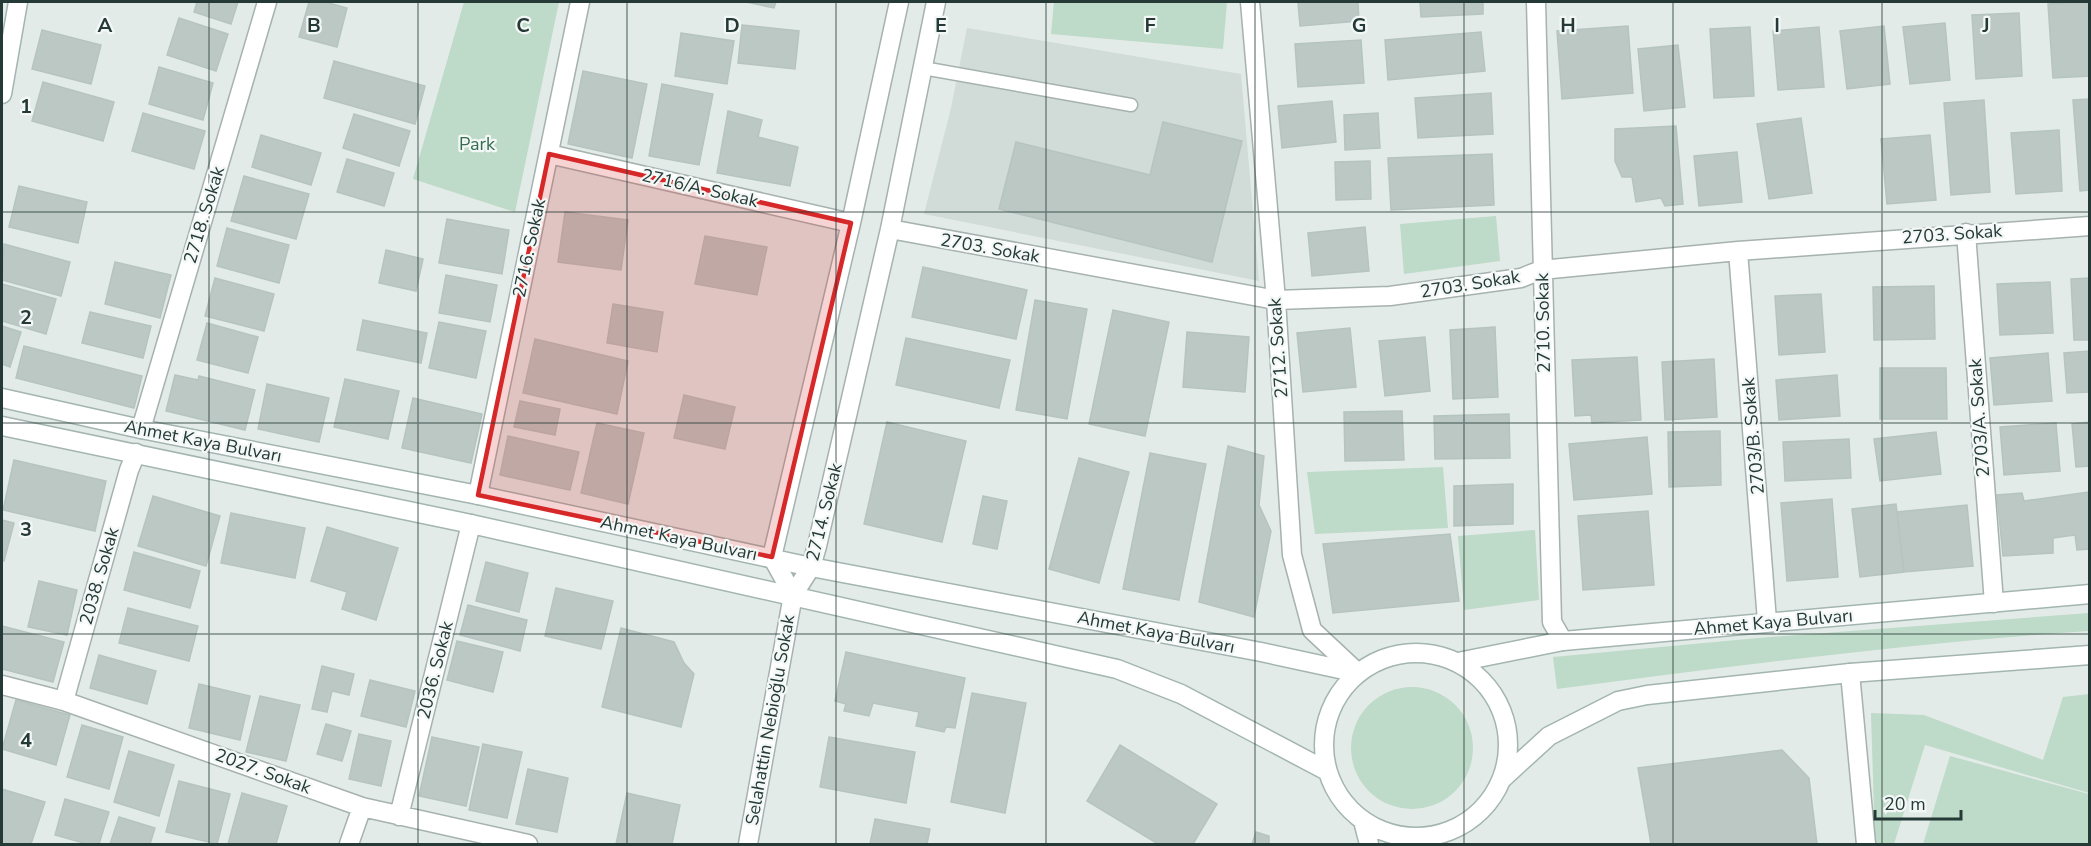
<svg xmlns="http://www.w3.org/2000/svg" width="2091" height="846" font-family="'Nunito Sans',sans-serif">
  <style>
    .built { fill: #d1dbd7 }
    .green { fill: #bedac8 }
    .building { fill: #bbc8c4; stroke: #b6c4c0; stroke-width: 1.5 }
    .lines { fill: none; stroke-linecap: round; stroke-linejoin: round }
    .lane-casing { stroke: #a6b2af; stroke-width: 15 }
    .street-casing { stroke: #a6b2af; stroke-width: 21 }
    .secondary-casing { stroke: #a3b5b1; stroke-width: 21 }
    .lane { stroke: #fff; stroke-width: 12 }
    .street { stroke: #fff; stroke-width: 18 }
    .secondary { stroke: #fff; stroke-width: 18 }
    .marked { fill: #d62828; fill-opacity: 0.2; stroke: #d62828; stroke-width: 4.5; stroke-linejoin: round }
    .grid { fill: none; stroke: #253a37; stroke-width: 1.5; stroke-opacity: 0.55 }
    .labels { text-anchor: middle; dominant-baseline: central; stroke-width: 4.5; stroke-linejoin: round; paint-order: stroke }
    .park-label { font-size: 18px; fill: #336c4f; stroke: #f3f8f6 }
    .street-label { font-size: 18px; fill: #253a37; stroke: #f3f8f6 }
    .grid-label { font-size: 20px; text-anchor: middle; font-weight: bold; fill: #253a37; stroke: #f3f8f6; stroke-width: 4.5; stroke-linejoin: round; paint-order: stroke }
  </style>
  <rect width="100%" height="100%" fill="#e3ebe8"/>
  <!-- built -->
  <path class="built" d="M967 28 1241 74 1259 281 924 214 951 108Z"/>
  <!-- green -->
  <path class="green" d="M464 2H559L515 212 413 179Z
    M1054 2H1227L1223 49 1051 34Z
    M1496 216 1500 261 1404 274 1400 224Z
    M1443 467 1448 528 1315 534 1307 472Z
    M1535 530 1539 600 1464 610 1458 536Z
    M2089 613V631C1911 643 1734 666 1557 689L1553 657 1758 638Z
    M1351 748a61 61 0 1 1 122 0a61 61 0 1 1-122 0Z
    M2089 694V793L1925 745 1894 844H1875L1871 713 1924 715 2043 760 2063 697Z
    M1950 756 2089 794V844H1923Z"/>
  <!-- building -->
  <path class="building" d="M197 2H238L231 24 194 12Z
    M309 2H325L347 8 337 47 299 37Z
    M746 2H776L774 8Z
    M1298 2H1358L1359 21 1300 26Z
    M1420 2H1483V14L1421 17Z
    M2090 2V76L2053 78 2048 4Z
    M2019 13 2022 76 1976 79 1972 15Z
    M179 18 228 34 216 71 167 55Z
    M1945 23 1950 80 1910 84 1903 27Z
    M742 25 799 31 795 69 738 63Z
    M1628 26 1633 93 1562 99 1557 31Z
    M1884 26 1890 84 1847 89 1840 31Z
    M1750 27 1754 96 1714 98 1710 29Z
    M1819 27 1824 87 1778 90 1773 31Z
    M42 30 101 45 91 84 32 69Z
    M1481 32 1485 71 1388 80 1385 40Z
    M681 33 734 41 727 84 675 76Z
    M1361 40 1364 83 1298 87 1295 44Z
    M1678 45 1685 107 1644 111 1638 49Z
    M334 61 425 86 415 124 324 98Z
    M159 67 213 83 203 120 149 104Z
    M583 71 647 84 632 158 568 144Z
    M43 82 114 102 103 141 32 121Z
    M662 84 713 94 699 165 649 156Z
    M1491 93 1493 134 1418 138 1415 98Z
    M2090 99V190L2080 191 2073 100Z
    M1984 100 1990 192 1951 195 1944 103Z
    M1332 101 1336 142 1282 148 1278 106Z
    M728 111 762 120 758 137 798 147 790 186 717 173Z
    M143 113 205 131 194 169 132 151Z
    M1378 113 1380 148 1345 150 1344 115Z
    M354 114 410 131 399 166 343 148Z
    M1801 118 1812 193 1769 199 1757 124Z
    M1163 122 1242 141 1212 262 999 209 1016 142 1150 175Z
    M1676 126 1683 204 1665 206 1661 198 1636 202 1632 177H1622L1615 161V129Z
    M2059 130 2062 191 2016 194 2011 133Z
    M261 135 321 153 311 185 252 167Z
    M1930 135 1936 200 1887 204 1881 139Z
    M1737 152 1742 202 1699 206 1694 156Z
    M1492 154 1494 205 1391 210 1388 158Z
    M347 159 394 173 384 206 337 192Z
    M1370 161 1371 199 1336 200 1335 162Z
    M244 176 309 194 296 239 231 221Z
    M19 186 87 202 78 243 9 227Z
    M565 212 628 220 621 270 558 262Z
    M447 219 509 230 502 274 439 263Z
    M1365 227 1369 271 1312 276 1308 233Z
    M227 228 289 245 279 283 217 266Z
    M705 236 767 247 757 295 695 284Z
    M4 244 70 262 61 296 2 280Z
    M386 250 423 259 416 291 379 283Z
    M115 262 171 275 160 318 105 304Z
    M923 267 1027 290 1016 339 912 317Z
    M446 275 497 285 490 322 439 313Z
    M215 278 274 294 264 331 205 316Z
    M2090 278V340H2074L2071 279Z
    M2050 282 2053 333 2000 335 1997 284Z
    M2 284 56 299 46 334 2 321Z
    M1934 286 1935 339 1874 340 1873 287Z
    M1821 294 1825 352 1779 355 1775 296Z
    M1035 300 1087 309 1067 419 1016 410Z
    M613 304 663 312 657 352 607 343Z
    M1113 310 1169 322 1145 436 1089 424Z
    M90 312 151 326 143 358 82 343Z
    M363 320 427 333 421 363 357 350Z
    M439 322 486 331 476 378 429 368Z
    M207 323 258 337 248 373 197 360Z
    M2 326 21 332 10 367 2 364Z
    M1495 327 1498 397 1453 399 1450 330Z
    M1350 328 1356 387 1303 392 1297 333Z
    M1187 332 1249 337 1245 392 1183 387Z
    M1425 337 1430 391 1385 396 1379 341Z
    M906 338 1010 360 999 408 896 385Z
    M535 339 628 361 617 414 523 393Z
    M24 346 142 376 134 408 16 378Z
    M2090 351V392L2067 393 2064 353Z
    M2048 353 2052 401 1994 405 1990 358Z
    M1637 357 1641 420 1592 423 1591 415 1575 416 1572 360Z
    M1714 359 1717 417 1665 420 1662 362Z
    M1880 368H1946L1947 419H1880Z
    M175 375 198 380 199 376 255 390 245 430 166 411Z
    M1837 375 1840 416 1779 420 1776 380Z
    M345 379 399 391 388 439 334 427Z
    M267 384 329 398 319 442 258 429Z
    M684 395 735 407 725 449 674 438Z
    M413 398 482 414 471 463 402 448Z
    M520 401 560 409 555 435 514 427Z
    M1402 411 1404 460 1345 461 1344 412Z
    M1509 414 1510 458 1435 459 1434 416Z
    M887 422 966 441 942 542 864 524Z
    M2090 422V466L2076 467 2072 424Z
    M597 423 644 433 628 504 581 493Z
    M2056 423 2060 471 2004 475 2000 427Z
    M1720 431 1721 485 1669 487 1668 432Z
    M1936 432 1941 474 1880 481 1874 439Z
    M508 436 579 452 570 490 500 475Z
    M1647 437 1652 494 1574 500 1569 444Z
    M1849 439 1851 478 1785 481 1783 442Z
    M1228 446 1264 456 1259 505 1271 531 1254 617 1199 602Z
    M1150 453 1206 464 1179 600 1123 589Z
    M1079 458 1129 472 1099 583 1049 569Z
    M14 460 106 481 95 531 3 510Z
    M2089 479H2090V549L2077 550 2075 535 2053 538V553L2003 556 1997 495 2022 493 2024 501 2089 492Z
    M1513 484V524L1454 526V486Z
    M153 496 220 516 206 566 138 546Z
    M983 496 1007 501 997 549 973 544Z
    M1832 499 1838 577 1787 581 1781 503Z
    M1896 504 1904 572 1860 577 1852 509Z
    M1967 505 1973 566 1904 572 1897 512Z
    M1648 511 1654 585 1583 590 1578 516Z
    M231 513 305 528 295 578 221 563Z
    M2 520 14 523 4 561H2Z
    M327 527 398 548 376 620 342 609 347 592 311 581Z
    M1450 534 1459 601 1333 613 1323 544Z
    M134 552 200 571 190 608 124 590Z
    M486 562 528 573 519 612 476 601Z
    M39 581 77 590 67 635 28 627Z
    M556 588 613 601 601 649 545 636Z
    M468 605 527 620 520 651 460 635Z
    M128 608 198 626 189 661 119 643Z
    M2 626 64 642 53 682 2 669Z
    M621 628 674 642 684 663 694 674 681 727 602 707Z
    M457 641 503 652 493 692 447 680Z
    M846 652 965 678 955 728 946 727 944 732 916 726 919 712 873 703 869 716 844 711 846 704 835 701Z
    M99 655 156 671 147 704 90 688Z
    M322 666 354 674 349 695 332 691 327 712 312 709Z
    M370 680 415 691 406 727 361 716Z
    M199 684 250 696 240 740 189 728Z
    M972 693 1026 703 1005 813 951 802Z
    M260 696 300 705 286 761 246 752Z
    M16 700 70 715 56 765 2 749Z
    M326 724 351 731 342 761 317 754Z
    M82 725 123 737 109 789 67 777Z
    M359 734 391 741 381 786 349 779Z
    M432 737 479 747 466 806 419 796Z
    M829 737 915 752 906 803 820 787Z
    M483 744 522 752 507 818 469 810Z
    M1120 745 1217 804 1193 844H1158L1087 801Z
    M1782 750 1809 778 1817 844H1651L1638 768Z
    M129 751 174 765 159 816 114 802Z
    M528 769 568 778 557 832 516 824Z
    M179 781 230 794 217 844 166 832Z
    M2 789 45 802 31 844H2Z
    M242 793 287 806 276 844H228Z
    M627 793 680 805 672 844H616Z
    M65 799 109 812 99 844H87L55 835Z
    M119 817 155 828 150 844H110Z
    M875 819 930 829 927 844H870Z
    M1256 832 1269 836V844H1252Z"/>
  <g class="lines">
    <!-- lane casing -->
    <g class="lane-casing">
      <path id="lane" d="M923 68 1131 105"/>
    </g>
    <!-- street casing -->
    <g class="street-casing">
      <path id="street" d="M1250 2 1276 300 1292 555 1312 630 1358 673
        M1536 2 1552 622 1563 641
        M549 154 851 223
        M890 229 1276 300 1390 296 1521 278 1541 270 1738 251 2090 226
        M1966 233 1994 603
        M1738 251 1767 621
        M141 429 267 2
        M478 495 580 2
        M793 595 772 557 851 223 899 2
        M1850 673 1866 844
        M2 685 64 701 362 807 528 844
        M64 701 129 470 136 453
        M399 816 471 524
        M349 844 362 807
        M748 844 793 595 811 567 817 546 890 229 936 2"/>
    </g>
    <!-- secondary casing -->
    <g class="secondary-casing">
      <path id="secondary" d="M2 94 18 2
        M2 398 141 429 478 495 811 567 1261 652 1358 673
        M2 426 471 524 1117 669 1181 694 1327 771
        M1324 745a92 92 0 1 1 184 0a92 92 0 1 1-184 0Z
        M1458 662 1563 641 2090 594
        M1502 779 1549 736 1618 701 1647 695 1850 673 2090 655
        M1363 821 1369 844"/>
    </g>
    <!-- lane -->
    <use href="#lane" class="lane"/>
    <!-- street -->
    <use href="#street" class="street"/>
    <!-- secondary -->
    <use href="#secondary" class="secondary"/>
  </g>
  <!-- marked area -->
  <path class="marked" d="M549 154 851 223 772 557 478 495Z"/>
  <!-- grid -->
  <path class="grid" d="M209 2V844M418 2V844M627 2V844M836 2V844M1046 2V844M1255 2V844M1464 2V844M1673 2V844M1882 2V844M2 212H2090M2 423H2090M2 634H2090"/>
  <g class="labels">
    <!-- park labels -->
    <g class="park-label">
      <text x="477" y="144">Park</text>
    </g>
    <!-- street labels -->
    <g class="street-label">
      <text transform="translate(700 188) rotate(13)">2716/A. Sokak</text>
      <text transform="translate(204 215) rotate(-73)">2718. Sokak</text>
      <text transform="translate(1952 234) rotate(-4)">2703. Sokak</text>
      <text transform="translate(529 248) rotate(-78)">2716. Sokak</text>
      <text transform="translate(990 248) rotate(10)">2703. Sokak</text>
      <text transform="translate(1470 284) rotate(-9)">2703. Sokak</text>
      <text transform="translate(1543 323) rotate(-91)">2710. Sokak</text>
      <text transform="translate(1278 348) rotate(-94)">2712. Sokak</text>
      <text transform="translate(1979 418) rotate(-94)">2703/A. Sokak</text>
      <text transform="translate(1753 436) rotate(-95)">2703/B. Sokak</text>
      <text transform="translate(203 441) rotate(11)">Ahmet Kaya Bulvarı</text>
      <text transform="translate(824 512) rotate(-76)">2714. Sokak</text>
      <text transform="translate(679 538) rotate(12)">Ahmet Kaya Bulvarı</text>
      <text transform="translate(99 576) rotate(-74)">2038. Sokak</text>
      <text transform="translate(1773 622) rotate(-5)">Ahmet Kaya Bulvarı</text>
      <text transform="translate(1156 632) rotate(11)">Ahmet Kaya Bulvarı</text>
      <text transform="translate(435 670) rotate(-76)">2036. Sokak</text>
      <text transform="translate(770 720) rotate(-80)">Selahattin Nebioğlu Sokak</text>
      <text transform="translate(263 771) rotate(20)">2027. Sokak</text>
    </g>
  </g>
  <g class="grid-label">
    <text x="105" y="32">A</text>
    <text x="314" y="32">B</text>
    <text x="523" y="32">C</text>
    <text x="732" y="32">D</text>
    <text x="941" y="32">E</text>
    <text x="1150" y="32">F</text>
    <text x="1359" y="32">G</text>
    <text x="1568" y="32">H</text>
    <text x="1777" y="32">I</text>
    <text x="1986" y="32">J</text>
    <text x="26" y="113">1</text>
    <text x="26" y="324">2</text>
    <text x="26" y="536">3</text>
    <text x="26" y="747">4</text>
  </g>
  <!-- border -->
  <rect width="2091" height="846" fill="none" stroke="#253a37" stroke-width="6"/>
  <!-- scale -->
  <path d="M1875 810v9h86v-9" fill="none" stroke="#253a37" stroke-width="3"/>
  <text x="1884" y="810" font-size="18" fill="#253a37" stroke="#f3f8f6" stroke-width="4.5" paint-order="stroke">20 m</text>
</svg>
